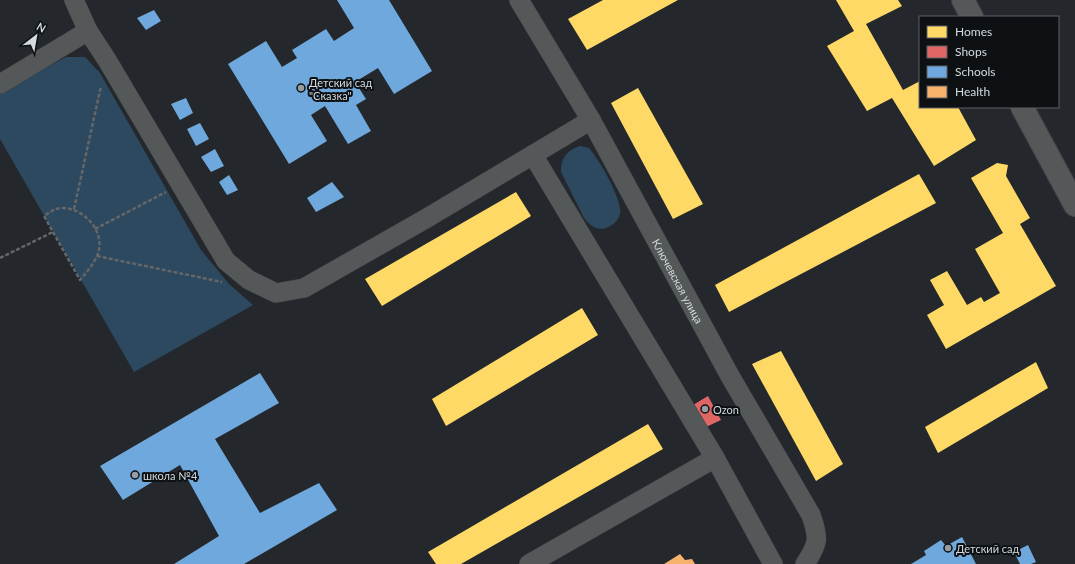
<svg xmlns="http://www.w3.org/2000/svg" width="1075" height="564" font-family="Lato,sans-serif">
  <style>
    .green { fill: #2c4960 }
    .homes { fill: #ffd966 }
    .shops { fill: #e06666 }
    .schools { fill: #6fa8dc }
    .health { fill: #f6b26b }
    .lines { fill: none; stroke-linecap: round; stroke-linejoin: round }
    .minor-casing { stroke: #414448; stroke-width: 20 }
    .tertiary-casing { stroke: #414448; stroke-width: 24 }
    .path { stroke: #646668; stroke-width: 2.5; stroke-dasharray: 4 2; stroke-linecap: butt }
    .minor { stroke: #555859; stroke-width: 19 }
    .tertiary { stroke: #555859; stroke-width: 22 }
    .poi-dot { fill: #969ca0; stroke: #0d1114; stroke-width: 1.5 }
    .labels { text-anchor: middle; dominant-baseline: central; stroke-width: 4; stroke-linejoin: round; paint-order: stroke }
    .poi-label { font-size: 11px; fill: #d4dade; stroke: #0d1114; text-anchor: start }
    .street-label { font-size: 11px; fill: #d4dade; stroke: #0d1114 }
  </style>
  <rect width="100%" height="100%" fill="#24282c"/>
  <!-- green -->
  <path class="green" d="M66 57H85L100 73 201 250 229 284 253 305 134 372 0 139V92Z
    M580 146 589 148C600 161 617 191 620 208 623 220 607 232 596 228 591 226 587 222 584 218L561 172C560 158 568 150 580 146Z"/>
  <!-- homes -->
  <path class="homes" d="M603 0H678L587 50 568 19Z
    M836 0H898L902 6 866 24 903 90 920 81V107H958L976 140 934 166 892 98 867 111 827 46 854 31Z
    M638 88 703 204 673 219 611 103Z
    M997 163 1008 165 1006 176 1030 218 1020 224 1056 286 946 349 927 315 944 305 930 280 947 271 967 305 981 297 984 302 1000 293 975 249 1003 233 971 178Z
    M919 174 936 203 729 312 715 285Z
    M516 192 531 216 382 306 365 279Z
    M582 308 598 335 446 426 432 399Z
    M781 351 843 464 816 481 752 364Z
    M1036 362 1048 388 938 453 925 427Z
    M648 424 663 449 461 564H436L428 552Z"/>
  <!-- shops -->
  <path class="shops" d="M708 396 721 420 706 427 693 405Z"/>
  <!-- schools -->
  <path class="schools" d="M337 0H389L432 71 394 94 378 68 355 82 366 99 356 105 371 131 348 144 325 106 311 115 327 141 289 164 228 64 266 41 282 67 297 58 292 50 326 29 334 41 354 28Z
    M154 10 161 21 146 30 137 18Z
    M186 98 193 113 180 120 171 104Z
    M200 123 209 139 196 146 187 129Z
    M215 149 224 166 211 172 201 157Z
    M229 175 238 190 227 195 219 182Z
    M332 182 344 197 316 212 307 198Z
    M260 373 279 403 215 439 260 513 319 483 337 510 244 564H174L219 536 180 465 123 500 100 466Z
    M962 537 976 564H911L926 555 924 551 941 540 946 546Z
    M1028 545 1036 562 1031 564H1020L1014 552Z"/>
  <!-- health -->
  <path class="health" d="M680 554 685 560 692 559 695 564H664Z"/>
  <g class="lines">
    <!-- minor casing -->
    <g class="minor-casing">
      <g id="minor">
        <path d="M74 0 88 31 107 60 226 261 249 280 276 293 304 288 427 218 591 120"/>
        <path id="s1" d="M519 0 591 120 730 376 811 515C819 538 819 543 805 564"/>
        <path d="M0 84 88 31"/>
        <path d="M533 155 715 458 773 564"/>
        <path d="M529 564 715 458"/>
      </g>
    </g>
    <!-- tertiary casing -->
    <g class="tertiary-casing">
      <path id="tertiary" d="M963 0 972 17
        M1022 107 1075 205"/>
    </g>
    <!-- path -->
    <path class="path" d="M62 208C85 208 107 233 97 256 93 265 86 273 80 280L44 216 55 209Z
      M74 209 101 86
      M95 229 166 192
      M97 256 222 282
      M0 258 53 232"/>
    <!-- minor -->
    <use href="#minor" class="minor"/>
    <!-- tertiary -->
    <use href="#tertiary" class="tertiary"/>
  </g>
  <!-- markers -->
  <g class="poi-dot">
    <circle cx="301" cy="88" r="4"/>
    <circle cx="705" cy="409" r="4"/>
    <circle cx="135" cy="475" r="4"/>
    <circle cx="948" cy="548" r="4"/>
  </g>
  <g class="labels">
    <!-- poi labels -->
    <g class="poi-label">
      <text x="309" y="82">Детский сад<tspan x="309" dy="13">"Сказка"</tspan></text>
      <text x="713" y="409">Ozon</text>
      <text x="143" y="475">школа №4</text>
      <text x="956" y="548">Детский сад</text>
    </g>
    <!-- street labels -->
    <g class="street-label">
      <text stroke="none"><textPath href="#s1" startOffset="323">Ключевская улица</textPath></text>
    </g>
  </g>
  <!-- legend -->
  <rect x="919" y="16" width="140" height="92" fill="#0d1114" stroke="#5d6165"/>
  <rect x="927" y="26" width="20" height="12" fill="#ffd966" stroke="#5d6165"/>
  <text x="955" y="36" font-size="12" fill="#d4dade">Homes</text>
  <rect x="927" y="46" width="20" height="12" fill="#e06666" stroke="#5d6165"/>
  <text x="955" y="56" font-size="12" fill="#d4dade">Shops</text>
  <rect x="927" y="66" width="20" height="12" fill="#6fa8dc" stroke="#5d6165"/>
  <text x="955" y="76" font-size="12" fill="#d4dade">Schools</text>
  <rect x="927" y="86" width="20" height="12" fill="#f6b26b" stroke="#5d6165"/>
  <text x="955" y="96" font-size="12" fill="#d4dade">Health</text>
  <!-- north arrow -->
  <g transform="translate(36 36) rotate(31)" stroke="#0d1114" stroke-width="3" paint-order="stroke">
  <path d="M0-3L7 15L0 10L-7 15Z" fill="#d4dade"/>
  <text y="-6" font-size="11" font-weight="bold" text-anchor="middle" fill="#d4dade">N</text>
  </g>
</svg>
